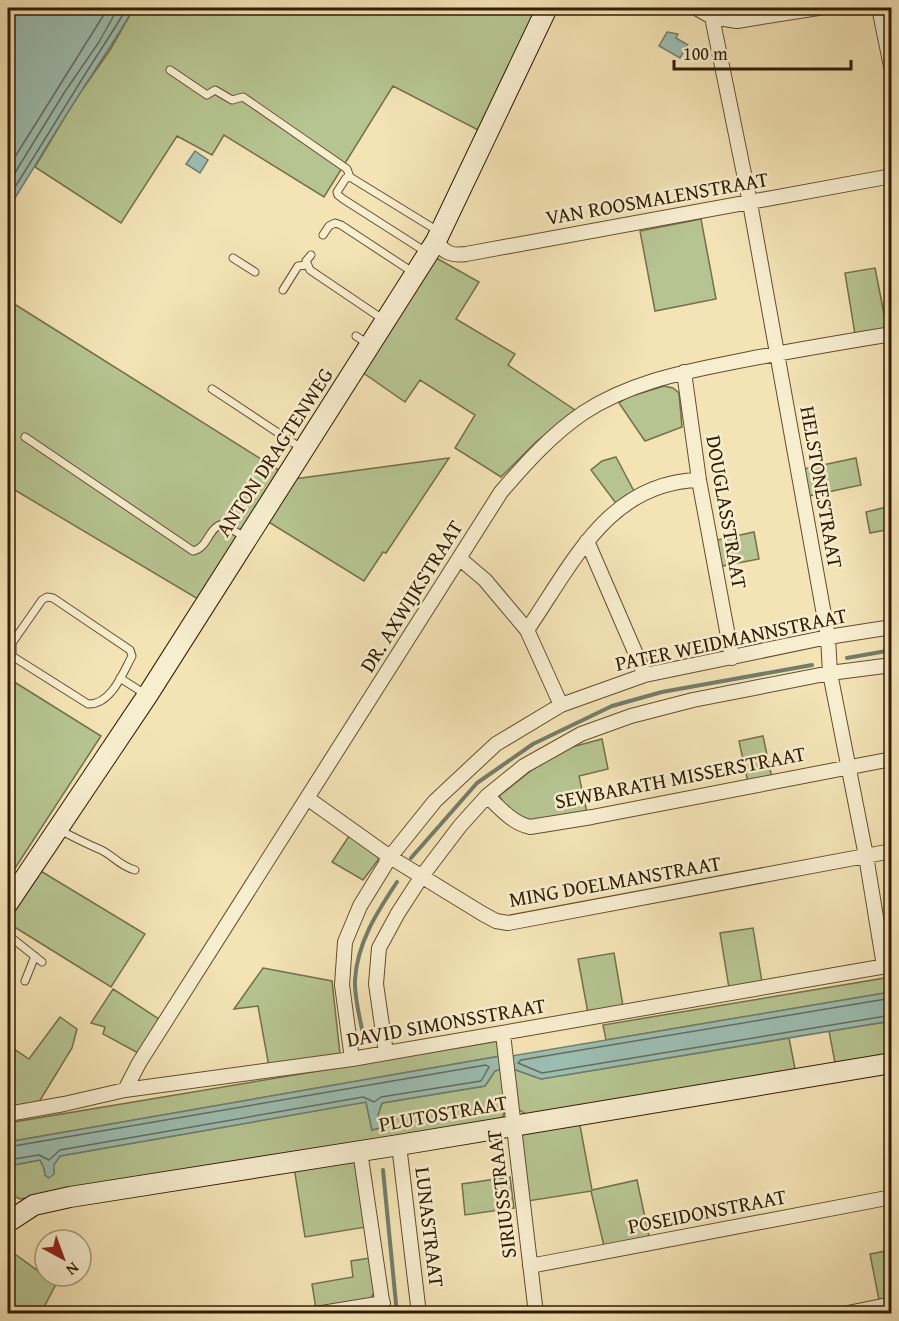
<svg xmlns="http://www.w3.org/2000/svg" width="899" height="1321" font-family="'Gentium Book Plus',serif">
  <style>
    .green { fill: #b6c491; stroke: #747049; stroke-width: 1.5 }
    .water { fill: #9cbdb2; stroke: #727d6b; stroke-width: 1.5 }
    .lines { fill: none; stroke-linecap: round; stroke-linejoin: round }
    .shore { stroke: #676c5a; stroke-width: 1.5 }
    .stream { stroke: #727d6b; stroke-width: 4 }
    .lane-casing { stroke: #624e2e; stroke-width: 9 }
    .street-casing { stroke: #624e2e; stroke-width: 16 }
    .secondary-casing { stroke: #321c01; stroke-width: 22 }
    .lane { stroke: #f7edcf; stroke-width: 7 }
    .street { stroke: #f7edcf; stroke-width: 14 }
    .secondary { stroke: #f7edcf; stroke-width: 20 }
    .labels { text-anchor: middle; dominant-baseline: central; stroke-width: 5; stroke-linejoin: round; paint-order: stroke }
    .street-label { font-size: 21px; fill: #321c01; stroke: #f7edcf }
  </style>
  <rect width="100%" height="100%" fill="#f3e3b5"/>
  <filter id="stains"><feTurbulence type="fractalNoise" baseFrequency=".00333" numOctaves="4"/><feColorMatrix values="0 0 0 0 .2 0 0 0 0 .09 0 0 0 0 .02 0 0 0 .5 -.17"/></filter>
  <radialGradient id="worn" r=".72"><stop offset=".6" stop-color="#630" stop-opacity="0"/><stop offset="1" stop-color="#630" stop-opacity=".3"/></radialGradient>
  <!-- green -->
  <path class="green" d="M134 8H536L480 131 393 86 324 197 224 135 212 155 177 136 121 223 35 167 75 100 110 50Z
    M701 219 716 299 655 311 640 231Z
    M431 255 479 282 456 319 515 354 508 365 575 410 536 442 501 477 455 448 475 415 420 380 405 402 362 372Z
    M875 268 887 329 855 334 845 273Z
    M8 300 280 471 198 599 8 486Z
    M664 386 673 388 679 393 682 427 645 441 619 403 628 397Z
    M616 457 636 495 618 506 591 470 602 461Z
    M449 458 386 553 383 552 364 581 267 521 294 479Z
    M856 458 861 485 804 497 799 470Z
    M891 506V529L870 533 866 512Z
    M754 532 759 559 722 566 717 540Z
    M8 678 101 736 8 879Z
    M763 736 772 778 748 783 739 741Z
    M602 739 608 769 579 776 587 813 531 823 514 816 499 796 533 769 572 747Z
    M349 836 378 855V860L363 880 332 862Z
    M39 870 145 934 111 987 8 923V916Z
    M753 928 762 982 729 988 720 933Z
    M614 953 623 1006 588 1013 578 959Z
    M263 968 332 981 340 1054 269 1067 258 1006 234 1009Z
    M891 977V992L606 1040 603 1025Z
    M113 989 159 1019 138 1053 103 1034 105 1027 91 1023Z
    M60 1017 77 1029 72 1048 39 1102 8 1108V1045L29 1059Z
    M891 1021V1058L836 1068 829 1031Z
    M789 1038 796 1074 528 1116 517 1108 513 1069 541 1079Z
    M498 1041 501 1056 8 1142V1123Z
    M502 1069 504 1114 501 1120 493 1122 20 1199 8 1193V1166L40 1160 44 1168 45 1175 60 1156 366 1102 372 1130 380 1128 378 1115 382 1103 485 1086 495 1071Z
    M579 1120 592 1190 637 1180 649 1236 604 1246 591 1191 528 1201 521 1136 525 1131Z
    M356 1158 366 1227 305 1237 294 1167Z
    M510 1177 514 1208 465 1215 462 1184Z
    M8 1249 56 1284 41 1313H8Z
    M891 1250V1298L879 1300 870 1254Z
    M370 1258C373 1272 380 1289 369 1300L316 1309 312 1284 353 1277 351 1261Z"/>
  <!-- water -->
  <path class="water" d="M8 8H134C116 39 96 68 77 98 53 135 31 173 8 209Z
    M667 32 678 34 676 38 688 45 680 58 659 46Z
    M195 151 208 160 200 173 186 164Z
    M891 992V1021L541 1079 513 1069 511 1056Z
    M501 1056 502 1069 495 1071 485 1086 382 1103 378 1115 380 1128 372 1130 366 1102 60 1156 54 1165V1174L49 1178 45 1175 44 1168 40 1160 8 1166V1142Z"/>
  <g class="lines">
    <!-- shore -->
    <path class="shore" d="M8 168 108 8
      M8 184 64 93 99 42 118 8
      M8 198C29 165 50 131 71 97 89 67 109 38 127 8
      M892 998 521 1060 518 1063 542 1073 892 1015
      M8 1147 486 1065 489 1067 481 1081 381 1097 374 1102 363 1097 60 1150 49 1160 39 1155 8 1160"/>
    <!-- stream -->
    <path class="stream" d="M847 658 892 650
      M411 858 477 783 533 744 612 706 662 692 812 665
      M364 1040C361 1021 354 999 355 980 357 943 377 912 397 882
      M383 1170 397 1314"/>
    <!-- lane casing -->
    <g class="lane-casing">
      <path id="lane" d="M170 70 207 95 215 90 232 100 243 97 347 169 350 177
        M323 235 329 226 335 223 341 225 414 273
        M426 252 343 199 338 195 337 192 346 178 350 177 438 231
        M311 255 306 261 310 270 384 320
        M233 258 255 272
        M283 290 298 266 307 265
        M356 336 368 344
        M212 389 301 448
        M25 437 193 551C208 548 208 528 222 524L245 537
        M47 597 53 598 130 650 132 656C123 673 111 705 88 704L12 656V643L42 600Z
        M120 678 145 694
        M60 830C73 837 85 843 99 849 112 854 119 866 135 870
        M8 935 42 962
        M25 981 35 956"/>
    </g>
    <!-- street casing -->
    <g class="street-casing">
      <path id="street" d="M696 8 712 17 737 21 818 8
        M879 8 892 71
        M712 17 750 203 828 637 830 673 866 856 884 966
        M436 241C444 253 452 256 466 254L892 176
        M684 372 699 480 732 658
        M587 541 645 675
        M459 558 485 580 527 630 561 705
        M527 630C572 565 608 482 699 480
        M487 796C500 808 512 823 530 827L592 817 892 759
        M307 798 390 857 483 914 496 921 508 923 892 851
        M503 1034 536 1314
        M386 1053 376 984 379 948 398 913 422 876 460 826 487 796 524 766 581 734 631 716 693 700 830 673 892 665
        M352 1059 342 985 345 942 360 906 390 857 435 801 496 744 561 705 645 675 828 637 892 627
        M125 1090 139 1063 501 492C526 463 551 435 583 413 627 384 678 373 729 363 783 352 837 343 892 334
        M8 1114 64 1104 125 1090 352 1059 892 965
        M399 1145 419 1314
        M360 1151 384 1314
        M530 1266 892 1197
        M316 1314 383 1303
        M843 1314 892 1304"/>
    </g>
    <!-- secondary casing -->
    <g class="secondary-casing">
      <path id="secondary" d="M8 903 147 696 436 241 547 8
        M8 1222 34 1205 70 1197 399 1145 892 1063"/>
    </g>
    <!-- lane -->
    <use href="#lane" class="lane"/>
    <!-- street -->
    <use href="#street" class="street"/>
    <!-- secondary -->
    <use href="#secondary" class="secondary"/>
  </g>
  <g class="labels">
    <!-- street labels -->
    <g class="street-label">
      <text transform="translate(657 198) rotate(-10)">VAN ROOSMALENSTRAAT</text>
      <text transform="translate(274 452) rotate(-57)">ANTON DRAGTENWEG</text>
      <text transform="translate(822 487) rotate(80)">HELSTONESTRAAT</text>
      <text transform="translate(727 512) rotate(80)">DOUGLASSTRAAT</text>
      <text transform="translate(411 596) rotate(-58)">DR. AXWIJKSTRAAT</text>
      <text transform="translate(731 639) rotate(-12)">PATER WEIDMANNSTRAAT</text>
      <text transform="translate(680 777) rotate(-11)">SEWBARATH MISSERSTRAAT</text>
      <text transform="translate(615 881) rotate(-10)">MING DOELMANSTRAAT</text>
      <text transform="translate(446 1022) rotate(-10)">DAVID SIMONSSTRAAT</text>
      <text transform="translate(443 1113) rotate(-10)">PLUTOSTRAAT</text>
      <text transform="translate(501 1194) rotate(-97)">SIRIUSSTRAAT</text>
      <text transform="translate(707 1211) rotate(-11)">POSEIDONSTRAAT</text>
      <text transform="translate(430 1227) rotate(83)">LUNASTRAAT</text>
    </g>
  </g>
  <!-- margin -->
  <rect width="899" height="1321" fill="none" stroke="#f3e3b5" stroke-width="30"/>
  <rect x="9" y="9" width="881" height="1303" fill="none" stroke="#321c01" stroke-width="3"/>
  <rect x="15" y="15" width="869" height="1291" fill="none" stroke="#321c01" stroke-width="1.5"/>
  <!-- north arrow -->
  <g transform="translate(63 1258) rotate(139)"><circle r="28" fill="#f7edcf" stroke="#a8997d" stroke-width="1.5"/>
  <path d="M0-4.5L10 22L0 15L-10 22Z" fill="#8f2418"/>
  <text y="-9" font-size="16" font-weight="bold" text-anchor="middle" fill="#321c01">N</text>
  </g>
  <!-- scale -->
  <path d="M674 60v9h177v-9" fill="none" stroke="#321c01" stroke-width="3"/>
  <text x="683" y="60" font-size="18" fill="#321c01" stroke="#f7edcf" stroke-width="4.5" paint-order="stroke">100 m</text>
  <rect width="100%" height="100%" filter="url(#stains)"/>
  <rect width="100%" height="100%" fill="url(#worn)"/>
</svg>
